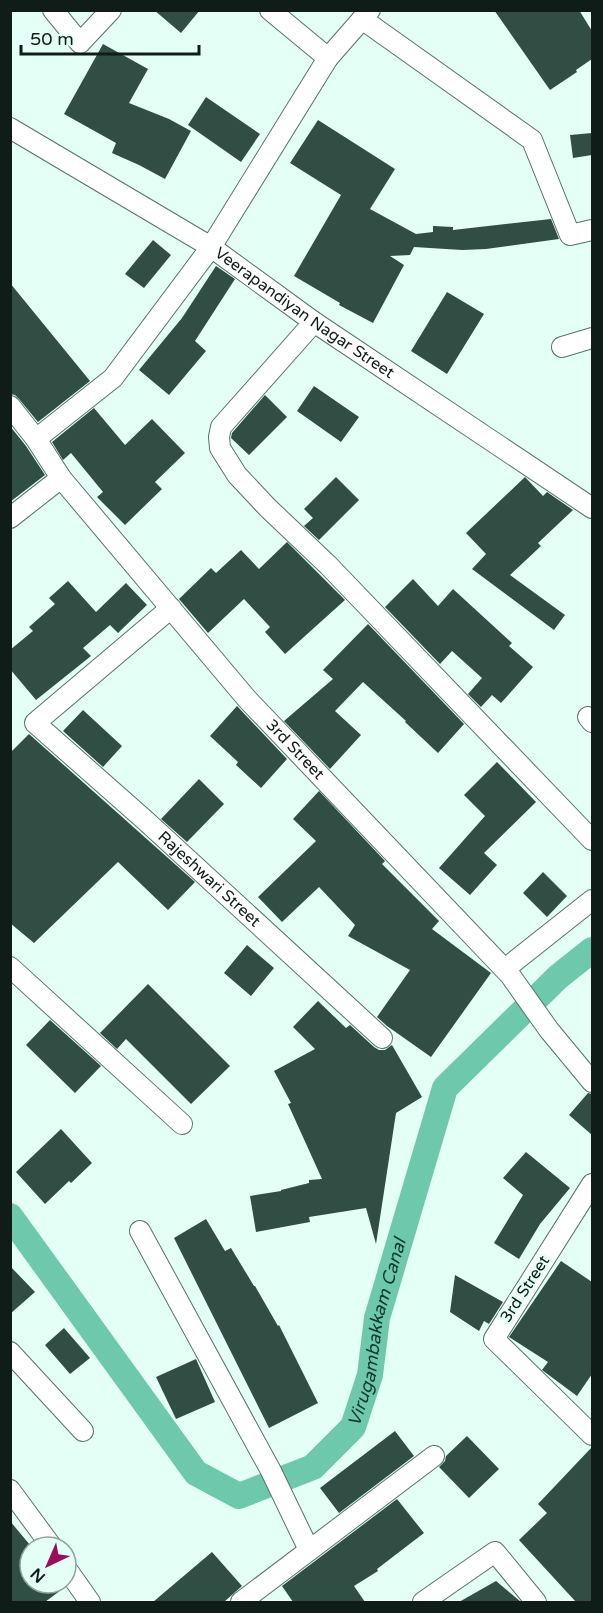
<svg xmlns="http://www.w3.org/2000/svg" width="603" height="1613" font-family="'Varela Round',sans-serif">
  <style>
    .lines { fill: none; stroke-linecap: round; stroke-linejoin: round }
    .canal { stroke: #6ec8ac; stroke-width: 26 }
    .building { fill: #304e44 }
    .minor-casing { stroke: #557469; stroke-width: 22 }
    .minor { stroke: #fff; stroke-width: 20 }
    .labels { text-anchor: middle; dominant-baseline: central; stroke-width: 6; stroke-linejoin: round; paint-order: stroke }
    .street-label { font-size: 16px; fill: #101c18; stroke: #e4fff5 }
    .water-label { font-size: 18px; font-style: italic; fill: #103a2e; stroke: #e4fff5 }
  </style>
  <rect width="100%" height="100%" fill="#e4fff5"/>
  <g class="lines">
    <!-- canal -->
    <path class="canal" id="s1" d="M10 1216 196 1473 239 1496 313 1467 353 1427 370 1375 377 1318 445 1088 558 977 592 950"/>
  </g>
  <!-- building -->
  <path class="building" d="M154 10H200L181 33Z
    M494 10H579L592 31V59L576 70 577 72 550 90Z
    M103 44 148 69 129 103 169 119 191 131 165 179 139 165 112 153 116 143 64 114Z
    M206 97 260 134 241 162 188 125Z
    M318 120 395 169 370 209 416 234 433 232V226L453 227V230L551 219 559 239 486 249 462 250 414 247 410 255 390 256 404 265 373 323 339 305 340 303 294 276 341 195 290 163Z
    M592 133V155L573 158 570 135Z
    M153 240 171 255 144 288 125 274Z
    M216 266 235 279 195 341 206 351 169 395 139 370 182 318Z
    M10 283 90 381 38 422 19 399 15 395 10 394Z
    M447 292 484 314 447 374 411 351Z
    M314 386 359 417 341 442 297 411Z
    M265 395 287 417 249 455 231 438 232 433Z
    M94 408 125 445 152 419 185 453 155 482 162 489 125 525 97 497 103 492 71 453 63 460 52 442Z
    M10 426 26 446 45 475 10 502Z
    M336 477 359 500 319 540 304 526 313 518 304 509Z
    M525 477 543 496 547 492 573 510 538 543 541 546 510 575 565 615 554 630 472 569 486 554 466 533Z
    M287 542 345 600 285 654 265 632 270 627 244 599 208 633 179 599 211 568 216 573 241 550 259 569Z
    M413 579 438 606 453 589 512 643 509 646 533 667 501 703 492 695 481 707 468 694 482 678 452 651 440 664 385 607Z
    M68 581 96 612 126 583 147 605 118 633 110 625 83 648 91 656 36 700 10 669V650L33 631 29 627 55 604 49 598Z
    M368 624 464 724 438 753 405 722 406 721 363 682 335 711 361 735 330 769 284 721 333 679 323 670Z
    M237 706 287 759 261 788 236 765 238 762 210 736Z
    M83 710 122 746 103 767 63 731Z
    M29 734 195 882 168 910 118 862 34 943 10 923V753Z
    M497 762 536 802 484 853 497 865 470 895 439 868 485 816 464 795Z
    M199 779 224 804 187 842 161 819Z
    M319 791 385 861 382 864 439 921 432 929 491 973 431 1057 387 1026 377 1017 410 970 348 936 355 925 319 887 282 922 258 897 316 841 293 819Z
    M543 872 567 896 547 917 523 893Z
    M247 945 274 968 251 996 224 973Z
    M148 984 230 1066 191 1104 126 1039 117 1049 100 1033Z
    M318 1001 346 1028 350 1025 374 1047 379 1050H385L392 1045 422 1097 396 1113 376 1244 366 1208 309 1217 310 1222 256 1232 250 1196 281 1191V1190L309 1183V1180L322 1179 288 1104 291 1103 274 1071 315 1049 293 1027Z
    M50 1020 101 1066 75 1093 26 1045Z
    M588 1093 592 1094V1135L569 1115Z
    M61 1129 92 1163 71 1183 69 1181 45 1204 16 1172Z
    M526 1152 570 1188 540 1224 519 1259 494 1243 523 1195 503 1178Z
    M206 1219 225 1251 231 1248 254 1286H255L278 1326 279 1325 318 1403 269 1428 174 1238Z
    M561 1261 592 1282V1374L577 1396 542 1370 548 1362 509 1337Z
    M10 1266 35 1292 10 1314Z
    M455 1275 503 1302 489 1324 484 1321 479 1331 450 1312Z
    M64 1328 90 1358 70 1374 45 1345Z
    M196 1359 215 1402 176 1419 156 1377Z
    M395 1431 414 1456 339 1513 320 1488Z
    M467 1436 499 1469 469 1498 439 1467 445 1461 446 1456Z
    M592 1447V1602H576L519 1540 547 1513 538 1504Z
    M397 1499 424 1533 377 1569 378 1571 354 1586 365 1602H293L282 1586Z
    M10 1521 30 1545V1583H62L65 1587 45 1602H10Z
    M212 1552 242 1586 224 1602H153Z
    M496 1581 521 1602H459Z"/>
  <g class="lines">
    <!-- minor casing -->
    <g class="minor-casing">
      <g id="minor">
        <path d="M53 10 80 43 111 10"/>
        <path d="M270 10 328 58"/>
        <path d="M362 19 532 140 570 235 592 230"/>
        <path id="s2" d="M10 128 211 247 314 322 592 508"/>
        <path d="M314 322 221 427 219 437 220 448 237 475 268 508 328 565 592 840"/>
        <path d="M562 347 592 338"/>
        <path id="s3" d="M10 406 36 439 61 478 247 699 510 975 549 1030 592 1082"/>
        <path d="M36 439 113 378 211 247 328 58 370 10"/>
        <path d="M10 518 61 478"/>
        <path id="s4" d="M171 608 35 723 146 821 382 1038"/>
        <path d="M588 717 592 722"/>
        <path d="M10 967 182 1124"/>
        <path d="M505 969 592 900"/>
        <path d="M592 1184 494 1339 592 1435"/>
        <path d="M140 1231 271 1471 309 1550"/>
        <path d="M10 1352 83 1431"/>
        <path d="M10 1490 52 1547"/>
        <path d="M66 1568 90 1602"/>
        <path d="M241 1602 434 1456"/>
        <path d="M423 1602 495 1552 536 1602"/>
      </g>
    </g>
    <!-- minor -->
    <use href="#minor" class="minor"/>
  </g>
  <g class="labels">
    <!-- street labels -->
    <g class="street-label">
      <text stroke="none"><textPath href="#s2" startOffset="348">Veerapandiyan Nagar Street</textPath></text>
      <text stroke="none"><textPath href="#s3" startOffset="447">3rd Street</textPath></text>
      <text stroke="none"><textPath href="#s4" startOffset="412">Rajeshwari Street</textPath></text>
      <text transform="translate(525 1289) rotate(-57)">3rd Street</text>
    </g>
    <!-- water labels -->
    <g class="water-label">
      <text stroke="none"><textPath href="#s1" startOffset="600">Virugambakkam Canal</textPath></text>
    </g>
  </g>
  <!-- border -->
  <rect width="603" height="1613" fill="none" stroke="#101c18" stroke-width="24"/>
  <!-- north arrow -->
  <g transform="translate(48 1565) rotate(224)"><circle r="28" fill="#e4fff5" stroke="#8fa49d" stroke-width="1.5"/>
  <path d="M0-4.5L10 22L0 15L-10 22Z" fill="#9b0e5d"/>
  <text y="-9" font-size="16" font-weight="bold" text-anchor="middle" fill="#101c18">N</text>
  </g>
  <!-- scale -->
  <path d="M21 45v9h178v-9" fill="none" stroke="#101c18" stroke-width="3"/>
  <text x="30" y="45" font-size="18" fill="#101c18" stroke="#e4fff5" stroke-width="4.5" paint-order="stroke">50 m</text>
</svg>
